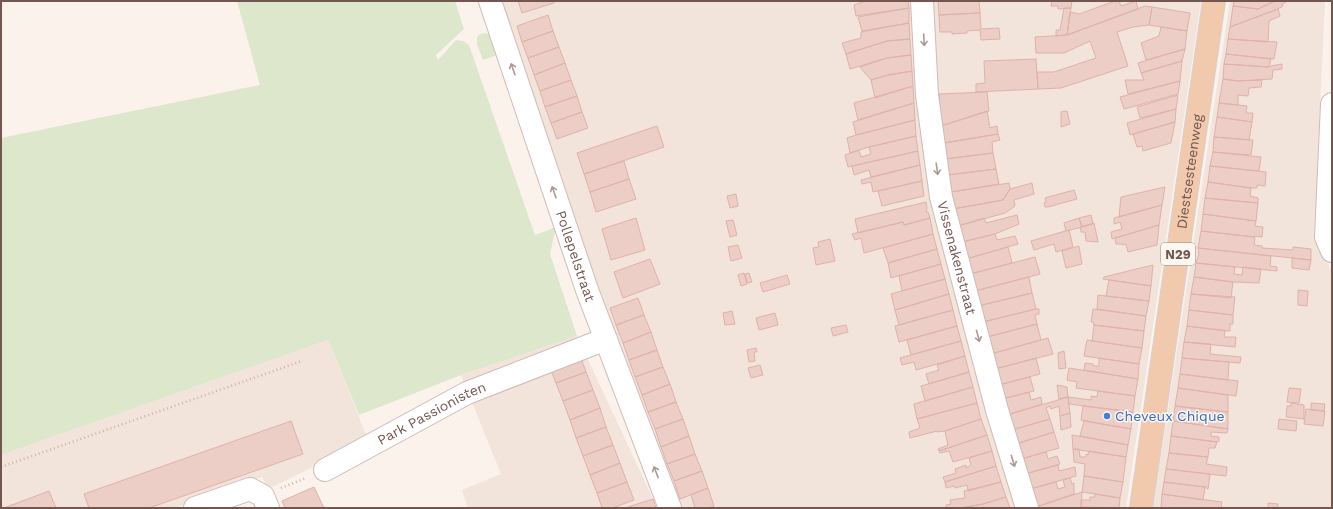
<svg xmlns="http://www.w3.org/2000/svg" width="1333" height="509" font-family="'Work Sans',sans-serif">
  <style>
    .residential { fill: #f2e3db }
    .green { fill: #dde7cb }
    .building { fill: #edcec7; stroke: #deb2a9 }
    .lines { fill: none; stroke-linecap: round; stroke-linejoin: round }
    .street-casing { stroke: #cebbb5; stroke-width: 24 }
    .primary-casing { stroke: #d8d0ce; stroke-width: 24 }
    .path { stroke: #d2b1a9; stroke-width: 2.5; stroke-dasharray: 1 3; stroke-linecap: butt }
    .street { stroke: #fff; stroke-width: 22 }
    .primary { stroke: #f1c9ad; stroke-width: 22 }
    .oneway { stroke: #ac9a97 }
    .shop-dot { fill: #3f7fe0; stroke: #fdf7f2; stroke-width: 1.5 }
    .labels { text-anchor: middle; dominant-baseline: central; stroke-width: 3; stroke-linejoin: round; paint-order: stroke }
    .shield { fill: #fdf7f2; stroke: #9d8681; stroke-width: 1 }
    .shield-label { font-size: 13px; font-weight: bold; fill: #745651 }
    .street-label { font-size: 14px; fill: #745651; stroke: #fdf7f2 }
    .shop-label { font-size: 14px; fill: #366cbe; stroke: #fdf7f2; text-anchor: start }
  </style>
  <rect width="100%" height="100%" fill="#fbf2ec"/>
  <!-- residential -->
  <path class="residential" d="M501 1H917L924 136 1018 508H678L616 347Z
    M929 1H1201L1126 508H1035L942 165Z
    M1230 1H1325L1318 150 1316 230 1320 244 1330 269 1332 270V508H1153Z
    M577 336 653 499 625 508H468L462 490 501 474 461 375Z
    M328 340 368 440 268 489 262 477 175 508H1V455Z"/>
  <!-- green -->
  <path class="green" d="M237 1H455L464 29 436 55 438 60 456 40 463 41 469 45 535 235 556 227 550 254 577 336 461 375 359 415 328 340 1 455V138L260 85Z
    M484 33 491 34 498 55 483 60 477 44V37L480 34Z"/>
  <!-- building -->
  <path class="building" d="M518 1H554V3L522 13Z
    M865 1H908L909 8 856 16 854 5Z
    M938 1H979L980 13 939 15Z
    M1052 1H1072L1071 8 1058 9V6H1051Z
    M1115 1H1119L1121 6 1136 1 1138 9 1067 35 1070 12 1079 14Z
    M1234 1H1275L1258 9 1233 6Z
    M1275 1H1288L1282 4 1283 6 1278 9 1230 27 1233 6 1258 9Z
    M1145 6 1152 7 1149 25 1133 27 1117 32 1128 66 1061 88 1038 89 1037 72H1054L1096 58 1090 41 1064 53H1036L1035 37 1067 35Z
    M1152 7 1190 13 1187 31 1149 25Z
    M909 8V23L862 31 858 17Z
    M1064 8H1071L1067 35 1056 36V30H1060Z
    M1278 9 1280 16 1269 21 1268 42 1228 39 1230 27Z
    M980 13 981 29 999 28 1000 39 981 40 980 30 967 31V33L952 34V32H940L939 15Z
    M548 15 553 31 522 42 517 26Z
    M909 23 910 39 887 41 846 54 842 43 861 38V32Z
    M1161 27 1187 31 1185 49 1146 60 1141 43 1159 36Z
    M553 31 559 47 528 58 522 42Z
    M910 39 911 55 887 58 850 69 846 54 887 41Z
    M1228 39 1277 42 1274 59 1226 54Z
    M559 47 565 63 534 75 528 58Z
    M1185 49 1182 61 1141 73 1138 63Z
    M1226 54 1271 59 1269 67 1224 64Z
    M911 55 912 71 888 75 871 80 860 67 887 58Z
    M1036 59 1038 89 976 92V84L985 83 984 61Z
    M1182 61 1180 81 1128 94 1125 80H1144L1141 73Z
    M565 63 571 80 540 91 534 75Z
    M1224 64 1269 67 1271 66 1282 64V69L1273 70 1272 79 1238 81 1223 79Z
    M912 71 913 86 875 98 871 80 888 75Z
    M1223 79 1238 81 1262 80 1261 87 1249 88 1248 96 1238 95V105L1219 103Z
    M571 80 577 96 545 107 540 91Z
    M1180 81 1178 94 1124 109 1120 97Z
    M913 86 914 103 858 120 854 103Z
    M987 92 989 111 941 126 939 94Z
    M1178 95 1176 109 1140 118 1137 107Z
    M577 96 582 112 551 123 545 107Z
    M914 103 915 120 856 135 853 122Z
    M1219 103 1247 106 1246 113H1253L1252 122 1217 117Z
    M1176 109 1175 122 1130 135 1127 123Z
    M987 111 990 128 997 126 998 134 944 143 941 126Z
    M1067 111 1070 124 1061 127V112Z
    M582 112 588 128 557 139 551 123Z
    M1217 117 1252 122 1249 140 1214 137Z
    M915 120 916 136 869 147 850 153 847 138 856 135Z
    M1175 122 1171 143 1143 151 1142 146 1137 147 1133 134Z
    M657 126 664 147 584 174 577 153Z
    M998 134 1000 140 992 142 993 153 945 159 944 143Z
    M916 136 918 151 848 167 845 155 859 150 861 157 871 154 869 147Z
    M1214 137 1253 140 1251 155 1213 152Z
    M918 151 920 165 871 177 869 170 854 175 852 166Z
    M1213 152 1261 157 1259 171 1210 166Z
    M993 153 996 169 947 175 945 159Z
    M624 161 629 179 590 192 584 174Z
    M920 165 922 181 873 192 871 182 862 184 861 180Z
    M1210 166 1266 172 1265 186 1257 185V188H1251L1208 182Z
    M996 169 999 184 951 192 947 175Z
    M629 179 636 199 596 212 590 192Z
    M922 181 924 196 882 206 878 191Z
    M1208 182 1251 188 1250 196 1258 198V203L1205 198Z
    M1009 183 1010 189 1003 200 953 209 951 192Z
    M1032 183 1034 194 1014 200 1015 206 1005 213 958 226 953 209 1003 200 1010 189Z
    M1165 187 1162 205 1119 217 1121 197Z
    M1074 190 1077 199 1048 207H1045L1044 203 1046 202 1045 198Z
    M736 194 738 206 730 208 727 196Z
    M1205 198 1258 203 1256 221 1203 214Z
    M926 202 927 208 926 212H928L930 218 904 225 903 222 858 233 855 219Z
    M1162 205 1159 225 1112 239 1111 232 1122 229 1120 222 1114 224V218Z
    M1203 214 1256 221 1255 226 1263 227 1262 237 1254 236V237L1201 231Z
    M1017 215 1019 224 995 234 962 242 958 226 984 218 986 223Z
    M1091 215 1093 224 1082 227 1079 218Z
    M636 218 645 250 611 260 602 229Z
    M930 218 933 234 864 253 861 238 855 240 852 234 903 222 904 225Z
    M1079 218 1082 227 1066 231 1064 223Z
    M733 220 737 235 730 237 726 221Z
    M1094 223 1097 237 1098 242 1086 241 1085 232H1081L1080 227Z
    M1159 225 1157 245 1128 252 1126 244 1122 245V244H1116L1115 238Z
    M1069 230 1073 247 1056 252 1054 244 1034 250 1031 241Z
    M1201 231 1254 237 1255 238 1254 245 1262 246V248L1293 250V247L1311 249V260L1198 248Z
    M933 234 937 249 888 263 883 248Z
    M995 234 997 240 1015 236 1018 244 966 259 962 242Z
    M830 239 835 261 816 265 813 248 819 247 818 242Z
    M738 245 742 258 731 261 728 247Z
    M1079 246 1082 264 1066 268 1062 251Z
    M1008 247 1012 263 970 274 966 259Z
    M1198 248 1271 256 1270 266 1277 267V271L1196 263 1199 254Z
    M937 249 941 264 891 278 888 263Z
    M1035 257 1040 274 975 291 970 274Z
    M1292 258 1311 260 1309 270 1292 268Z
    M650 259 660 284 623 298 614 272Z
    M1196 263 1235 267 1234 274 1242 275 1243 267 1261 269 1259 283 1233 282 1194 277Z
    M941 264 945 279 902 291 899 276Z
    M1153 265 1151 286 1103 279 1104 277Z
    M744 273 747 284 741 286 738 275Z
    M749 273 752 282 747 283 745 274Z
    M787 275 790 284 763 292 760 283Z
    M1029 277 1032 293 978 306 975 291Z
    M1194 277 1233 282 1231 298 1191 294Z
    M945 279 949 294 895 310 891 294Z
    M1109 280 1151 286 1149 301 1106 296Z
    M1298 290 1308 291 1307 306 1298 305Z
    M1032 293 1036 309 983 322 978 306Z
    M949 294 953 310 899 325 895 310Z
    M1191 294 1235 297 1233 315 1189 310Z
    M1098 295 1149 301 1146 316 1097 309Z
    M638 298 644 315 616 325 610 308Z
    M1036 309H1039V314L1035 315 1037 324 987 337 983 322Z
    M1093 309 1146 316 1144 331 1094 325 1093 322H1091Z
    M953 310 957 326 899 342 895 326Z
    M1189 310 1233 315V324H1230V331L1187 326Z
    M732 311 735 324 725 325 723 313Z
    M775 313 778 325 759 330 756 318Z
    M644 315 651 332 623 343 616 325Z
    M1037 324 1041 340 991 354 987 337Z
    M846 325 848 332 833 336 831 328Z
    M1094 325 1144 331 1142 348 1092 341Z
    M957 326 961 341 911 355 907 340Z
    M1187 326 1225 331 1224 337H1236L1235 347 1184 342Z
    M651 332 657 350 629 360 623 343Z
    M1048 338 1053 354 995 369 991 354Z
    M1087 340 1142 348 1139 364 1084 356Z
    M961 341 965 356 916 370 914 362 902 365 900 358Z
    M1184 342 1211 344 1210 354 1241 357 1240 363 1182 358Z
    M756 348 757 352H754L755 361 749 362 747 350Z
    M657 350 663 367 635 377 629 360Z
    M1064 351 1066 368 1059 369 1058 353Z
    M965 356 969 372 929 384 926 374 939 370 937 365Z
    M581 358 586 372 556 383 551 370Z
    M1036 358 1040 374 999 385 995 369Z
    M1099 358 1139 364 1138 379 1084 370 1085 363 1093 364V366H1099Z
    M1182 358 1229 362 1228 380 1180 374Z
    M760 365 763 375 751 378 748 368Z
    M663 367 670 384 642 395 635 377Z
    M1069 368 1138 379 1135 396 1076 388 1077 382 1067 380Z
    M586 372 593 390 563 401 556 383Z
    M969 372 973 387 925 401 921 386Z
    M1180 374 1238 381 1236 396 1178 388Z
    M1030 377 1034 391 1002 399 999 385Z
    M670 384 676 402 648 412 642 395Z
    M1057 385 1067 387 1068 397 1059 399Z
    M973 387 977 403 917 419 914 404Z
    M1178 388 1228 395V412L1175 406Z
    M1289 388 1301 389 1299 403 1287 402Z
    M593 390 600 408 570 420 563 401Z
    M1098 391 1135 396 1133 412 1069 404 1068 397 1091 400V396L1097 397Z
    M1029 392 1031 400 1041 397 1042 404 1007 415 1002 399Z
    M1068 397 1070 413 1060 416 1059 406 1051 409 1050 406 1046 408 1050 419 1012 430 1007 415Z
    M676 402 683 419 655 429 648 412Z
    M977 403 981 419 945 431 937 432V431L910 438 909 432 920 428 917 419Z
    M1291 403 1304 405V419L1286 417 1287 406H1291Z
    M1311 403 1325 404 1324 411 1311 410Z
    M1083 406 1133 412 1131 429 1081 420Z
    M1175 406 1228 412V429L1173 421Z
    M600 408 606 427 576 438 570 420Z
    M1306 409 1325 411 1323 426 1304 424Z
    M1070 413 1071 427 1061 430 1060 416Z
    M683 419 689 436 661 447 655 429Z
    M981 419 987 435 939 451 938 449 948 445 945 431Z
    M1050 419 1054 432 1016 444 1012 430Z
    M1279 419 1297 421 1296 431 1278 429Z
    M291 421 303 454 149 508H89L84 494Z
    M1084 421 1131 429 1128 445 1080 436Z
    M1173 421 1228 429 1227 433 1211 432V436L1219 437V441L1217 442 1171 436Z
    M606 427 613 445 583 456 576 438Z
    M1054 432 1059 448 1021 459 1016 444Z
    M987 435 992 451 953 462 949 451 940 453 939 451Z
    M1072 435 1128 445 1126 457 1073 449Z
    M689 436 695 454 667 464 661 447Z
    M1171 436 1217 442 1215 448H1209L1208 457 1169 453Z
    M613 445 620 463 590 475 583 456Z
    M1073 449H1079L1080 457H1086V454L1088 455 1089 451 1126 457 1123 482 1084 476 1085 464 1074 462Z
    M992 451 996 466 945 482 943 477 956 473 955 469 966 465V468L971 465 969 458Z
    M1046 452 1048 459 1057 456 1060 464 1025 474 1021 459Z
    M1169 453 1208 457 1206 464 1227 467 1226 476 1166 469Z
    M695 454 702 471 674 481 667 464Z
    M620 463 627 482 597 493 590 475Z
    M1058 465 1059 471 1075 467 1076 476 1030 489 1025 474Z
    M996 466 1001 482 968 491 967 485 955 488 954 486 946 488 945 482Z
    M1166 469 1210 474 1208 489 1205 487 1164 482Z
    M702 471 708 488 680 499 674 481Z
    M1084 476 1123 482 1120 498 1082 492Z
    M1070 478 1072 484 1074 483V494L1036 507 1030 489 1056 482 1058 489 1065 487 1063 480Z
    M627 482 634 500 612 508H602L597 493Z
    M1001 482 1006 497 983 504 961 508H946V505L951 504 950 500 965 498 964 491Z
    M1164 482 1205 487 1203 500 1162 494Z
    M314 487 324 508H285L282 501Z
    M708 488 714 506 708 508H695L691 495Z
    M49 491 56 508H4Z
    M1082 492 1081 508H1036V507Z
    M1095 494 1120 498 1119 508 1081 507V500H1090V497H1095Z
    M1162 494 1222 502 1221 508H1161Z
    M1006 497 1010 508H961L983 504Z
    M653 499 656 508H625Z
    M1268 503 1278 504V508H1268Z"/>
  <g class="lines">
    <!-- street casing -->
    <g class="street-casing">
      <g id="street">
        <path id="s1" d="M490 1 587 290 670 508"/>
        <path id="s2" d="M922 1 927 95 941 197 997 410 1027 508"/>
        <path d="M1332 104 1326 237 1332 251"/>
        <path id="s3" d="M325 470 467 393 606 339"/>
        <path d="M195 508 250 489 263 496 268 508"/>
      </g>
    </g>
    <!-- primary casing -->
    <g class="primary-casing">
      <g id="primary">
        <path id="s4" d="M1141 508 1214 1"/>
      </g>
    </g>
    <!-- path -->
    <path class="path" d="M1 467 302 361
      M281 488 306 478"/>
    <!-- street -->
    <use href="#street" class="street"/>
    <!-- primary -->
    <use href="#primary" class="primary"/>
  </g>
  <!-- one-way arrows -->
  <defs><path id="oneway-shaft" d="M-6 0H5M1.5-3L5.5 0L1.5 3" fill="none" stroke-width="1.6" stroke-linecap="round" stroke-linejoin="round"/></defs>
  <g class="oneway">
    <use href="#oneway-shaft" transform="translate(924 40) rotate(87)"/>
    <use href="#oneway-shaft" transform="translate(513 69) rotate(-109)"/>
    <use href="#oneway-shaft" transform="translate(937 169) rotate(82)"/>
    <use href="#oneway-shaft" transform="translate(554 192) rotate(-109)"/>
    <use href="#oneway-shaft" transform="translate(978 336) rotate(75)"/>
    <use href="#oneway-shaft" transform="translate(1013 461) rotate(73)"/>
    <use href="#oneway-shaft" transform="translate(656 472) rotate(-111)"/>
  </g>
  <!-- markers -->
  <circle class="shop-dot" cx="1107" cy="416" r="4"/>
  <g class="labels">
    <!-- shield labels -->
    <rect class="shield" x="1161" y="243" width="34" height="22" rx="3"/>
    <g class="shield-label">
      <text x="1178" y="254">N29</text>
    </g>
    <!-- street labels -->
    <g class="street-label">
      <text stroke="none"><textPath href="#s4" startOffset="340">Diestsesteenweg</textPath></text>
      <text stroke="none"><textPath href="#s1" startOffset="269">Pollepelstraat</textPath></text>
      <text stroke="none"><textPath href="#s2" startOffset="260">Vissenakenstraat</textPath></text>
      <text stroke="none"><textPath href="#s3" startOffset="121">Park Passionisten</textPath></text>
    </g>
    <!-- shop labels -->
    <g class="shop-label">
      <text x="1115" y="416">Cheveux Chique</text>
    </g>
  </g>
  <!-- border -->
  <rect width="1333" height="509" fill="none" stroke="#745651" stroke-width="4"/>
</svg>
